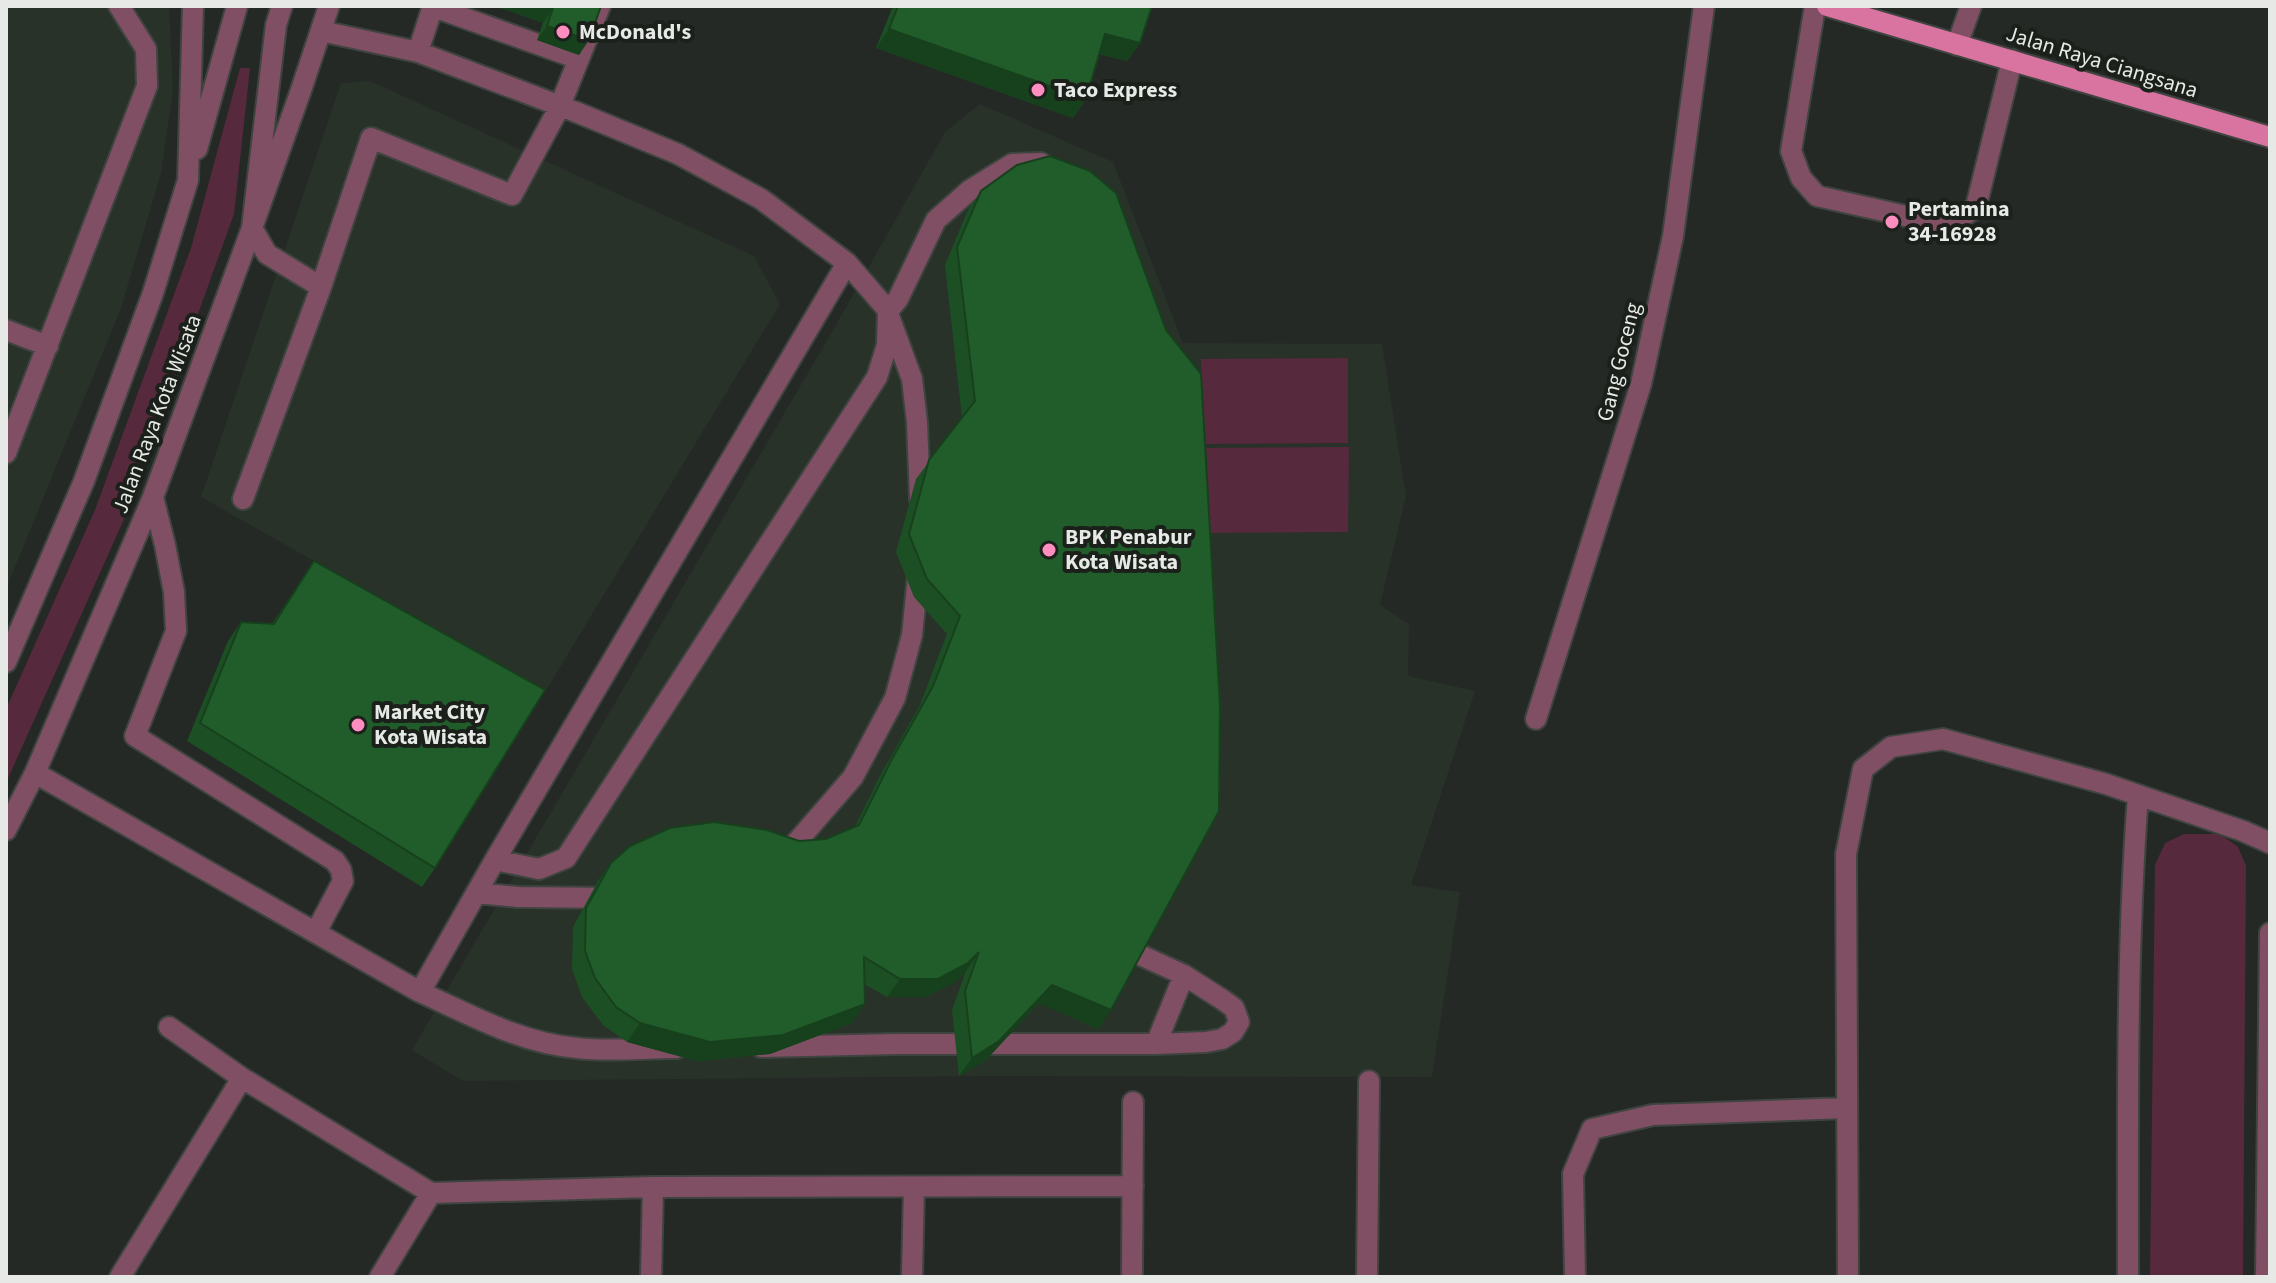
<svg xmlns="http://www.w3.org/2000/svg" width="2276" height="1283" font-family="'Source Sans 3',sans-serif">
  <style>
    .built { fill: #283229 }
    .green { fill: #57293d }
    .lines { fill: none; stroke-linecap: round; stroke-linejoin: round }
    .minor-casing { stroke: #3f4440; stroke-width: 24 }
    .major-casing { stroke: #3f4440; stroke-width: 24 }
    .minor { stroke: #814f64; stroke-width: 20 }
    .major { stroke: #d973a0; stroke-width: 20 }
    .wall { fill: #1c5024 }
    .shaded-wall { fill: #17411d }
    .building { fill: #215d2a; stroke: #17411d; stroke-width: 2 }
    .poi-dot { fill: #fd8ebf; stroke: #1b201b; stroke-width: 3 }
    .labels { text-anchor: middle; dominant-baseline: central; stroke-width: 8; stroke-linejoin: round; paint-order: stroke }
    .poi-label { font-size: 22px; font-weight: bold; fill: #e6e9e6; stroke: #1b201b; text-anchor: start }
    .street-label { font-size: 22px; fill: #e6e9e6; stroke: #1b201b }
  </style>
  <rect width="100%" height="100%" fill="#242925"/>
  <!-- built -->
  <path class="built" d="M6 6H169L173 90 161 173 121 308 6 589Z
    M370 81 754 256 780 304 545 692 201 497 341 83Z
    M980 104 1113 162 1183 343 1382 344 1406 496 1380 605 1409 624 1408 676 1475 691 1411 885 1460 892 1432 1077 989 1076 463 1081 412 1050 840 318 945 132Z"/>
  <!-- green -->
  <path class="green" d="M240 68H250L234 214 124 519 6 783V709L95 510 191 248Z
    M1348 358V443L1202 444 1201 359Z
    M1349 447 1348 532 1203 533 1201 448Z
    M2184 834H2220L2238 847 2246 866 2243 1277H2150L2155 865 2165 843Z"/>
  <g class="lines">
    <!-- minor casing -->
    <g class="minor-casing">
      <path id="minor" d="M282 6 276 25 252 228 267 254 321 287
        M1815 6 1791 151 1801 178 1817 196 1950 226 1976 207 2012 60
        M434 7 579 59
        M1957 45 1971 6
        M418 52 433 6
        M197 149 237 6
        M847 263 886 308 912 379 917 422 920 499
        M6 330 48 346
        M6 453 147 86 146 49 119 6
        M153 497 165 545 174 592 176 631 135 736 335 861 341 870 343 881 316 932
        M243 499 321 287 371 138 512 195 560 106 600 6
        M6 662 84 481 153 293 188 180 193 6
        M1536 719 1641 384 1673 236 1704 6
        M35 773 420 992 495 860 847 263 761 199 678 154 576 112 418 52 321 31
        M6 830 35 773 153 497 252 228 300 93 329 6
        M777 854 795 844 853 777 895 698 912 635 918 575
        M495 860 539 869 566 858 877 377 887 345 888 311 898 299 936 220 970 190 1012 164 1041 163 1046 166
        M476 893 518 897 614 898
        M420 992C471 1015 520 1043 577 1048 610 1052 644 1048 677 1048
        M169 1027 242 1078 431 1193 653 1187 1133 1186
        M1156 1044 1184 975
        M761 1047 897 1044H1156L1206 1042 1222 1039 1233 1032 1239 1022 1234 1008 1223 1000 1184 975 1138 954
        M120 1277 242 1078
        M380 1277 431 1193
        M651 1277 653 1187
        M912 1277 914 1187
        M1132 1277 1133 1102
        M1367 1277 1369 1081
        M1575 1277 1573 1174 1592 1129 1653 1115 1846 1108
        M1848 1277 1846 854 1863 769 1891 747 1943 739 2106 784 2243 831 2270 843
        M2128 1277C2128 1117 2126 955 2138 795
        M2266 1277 2270 933"/>
    </g>
    <!-- major casing -->
    <g class="major-casing">
      <path id="major" d="M1827 6 2270 137"/>
    </g>
    <!-- minor -->
    <use href="#minor" class="minor"/>
    <!-- major -->
    <use href="#major" class="major"/>
  </g>
  <!-- wall -->
  <path class="wall" d="M495 6H601L579 55 537 40 543 23Z
    M893 6H1152L1140 43 1127 61 1099 54 1086 99 1073 118 876 48Z
    M981 191 1111 1010 1098 1029 1039 1003 986 1060 959 1076 952 1010 966 971 955 982 926 997H887L864 984 852 1023 770 1054 697 1061 627 1042 603 1025 582 997 572 969 573 927 598 881 611 863 826 839 855 827 879 778 920 705 947 634 914 597 896 552 916 479 962 418 945 265 968 210Z
    M314 561 435 868 422 887 187 741 228 641 241 622 272 624Z"/>
  <!-- shaded-wall -->
  <path class="shaded-wall" d="M495 6H547L553 8 543 23Z
    M547 26 589 40 579 55 537 40Z
    M889 29 1086 99 1073 118 876 48Z
    M1105 34 1140 43 1127 61 1092 52Z
    M979 952 966 971 955 982 926 997H887L900 979Z
    M1052 985 1111 1010 1098 1029 1039 1003 986 1060 959 1076 972 1058Z
    M865 1004 852 1023 770 1054 697 1061 627 1042 640 1023Z"/>
  <!-- building -->
  <path class="building" d="M547 6H601L589 40 547 26 553 8Z
    M898 6H1152L1140 43 1105 34 1086 99 889 29Z
    M1050 156 1090 171 1116 193 1166 330 1201 374 1220 706 1219 811 1111 1010 1052 985 999 1041 972 1058 965 991 979 952 968 963 938 979H900L864 957 865 1004 783 1035 710 1042 640 1023 616 1007 595 978 585 951 586 908 611 863 630 846 670 828 714 822 767 830 799 841 826 839 859 825 892 759 933 686 960 616 927 579 909 534 929 460 975 401 957 247 981 191 1017 165Z
    M314 561 545 690 435 868 200 723 241 622 274 624Z"/>
  <!-- markers -->
  <g class="poi-dot">
    <circle cx="563" cy="32" r="8"/>
    <circle cx="1038" cy="90" r="8"/>
    <circle cx="1892" cy="222" r="8"/>
    <circle cx="1049" cy="550" r="8"/>
    <circle cx="358" cy="725" r="8"/>
  </g>
  <g class="labels">
    <!-- poi labels -->
    <g class="poi-label">
      <text x="579" y="32">McDonald's</text>
      <text x="1054" y="90">Taco Express</text>
      <text x="1908" y="209">Pertamina<tspan x="1908" dy="25">34-16928</tspan></text>
      <text x="1065" y="537">BPK Penabur<tspan x="1065" dy="25">Kota Wisata</tspan></text>
      <text x="374" y="712">Market City<tspan x="374" dy="25">Kota Wisata</tspan></text>
    </g>
    <!-- street labels -->
    <g class="street-label">
      <text transform="translate(2102 62) rotate(17)">Jalan Raya Ciangsana</text>
      <text transform="translate(1619 362) rotate(-76)">Gang Goceng</text>
      <text transform="translate(157 414) rotate(-69)">Jalan Raya Kota Wisata</text>
    </g>
  </g>
  <!-- border -->
  <rect width="2276" height="1283" fill="none" stroke="#e6e9e6" stroke-width="16"/>
</svg>
